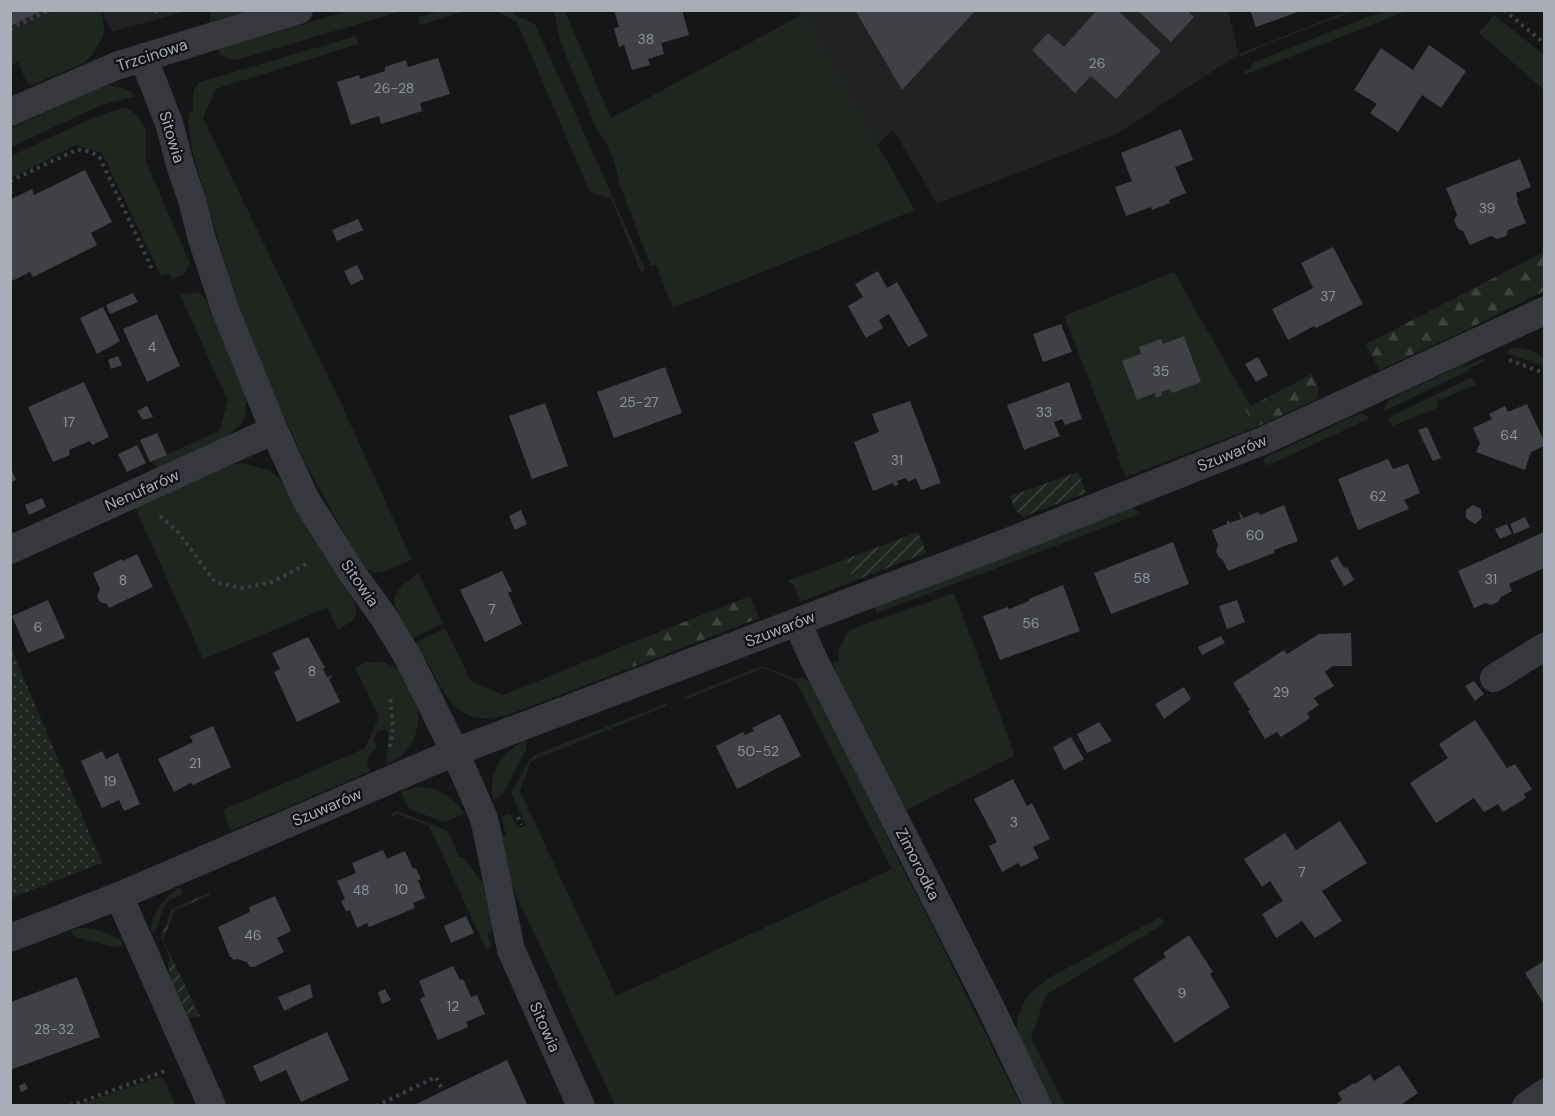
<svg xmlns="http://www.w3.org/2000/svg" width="1555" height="1116" font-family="'DM Sans',sans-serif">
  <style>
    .built { fill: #222225 }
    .grass { fill: #1e261f }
    .forest { fill: url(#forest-firs) }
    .park { fill: url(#park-dots) }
    .garden { fill: url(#garden-furrows) }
    .building { fill: #404145 }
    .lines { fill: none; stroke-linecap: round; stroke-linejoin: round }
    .path { stroke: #3d3f44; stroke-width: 4; stroke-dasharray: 3 4.5; stroke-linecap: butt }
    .minor { stroke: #37383d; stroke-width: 28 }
    .labels { text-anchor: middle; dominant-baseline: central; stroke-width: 4.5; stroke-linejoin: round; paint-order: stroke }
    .number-label { font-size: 14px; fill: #8e929b }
    .street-label { font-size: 16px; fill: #a8adb8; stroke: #111113 }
  </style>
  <defs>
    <pattern id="forest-firs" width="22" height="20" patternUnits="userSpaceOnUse" patternTransform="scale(1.5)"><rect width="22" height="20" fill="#1e261f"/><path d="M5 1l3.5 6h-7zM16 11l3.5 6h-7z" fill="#3c433d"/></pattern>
    <pattern id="park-dots" width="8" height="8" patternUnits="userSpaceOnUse" patternTransform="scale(1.5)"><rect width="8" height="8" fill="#1e261f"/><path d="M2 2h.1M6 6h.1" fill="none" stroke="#3c433d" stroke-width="1.8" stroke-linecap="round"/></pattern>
    <pattern id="garden-furrows" width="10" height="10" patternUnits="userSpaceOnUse" patternTransform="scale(1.5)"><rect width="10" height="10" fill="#1e261f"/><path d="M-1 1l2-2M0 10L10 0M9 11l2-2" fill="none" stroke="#3c433d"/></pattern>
  </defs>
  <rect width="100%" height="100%" fill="#161618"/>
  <!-- built -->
  <path class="built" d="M11 11H186L112 32 103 13 11 60Z
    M798 11H1228L1239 54 1117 134 937 204 893 129 878 145Z"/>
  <!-- grass -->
  <path class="grass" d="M394 10 396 13 236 60C228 59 221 58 218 49L348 11Z
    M1390 10 1407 11 1244 75V72L1250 69 1254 62 1365 18Z
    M59 11H101L104 26 103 37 91 56 84 63 32 85 27 83 18 62 11 66V33Z
    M211 11V10L247 11 210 22V16Z
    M441 11H466L421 25 418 17Z
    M496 11H511L515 15 535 24 645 269 641 272 611 199 590 192 517 22Z
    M556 11H565L611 118 803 14 915 210 673 308 656 265 651 266 619 183 615 164 606 143 595 126 560 41 554 12Z
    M1348 11H1354L1270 43 1240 57 1239 54Z
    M1494 15 1544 55V90L1479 33Z
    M356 36 358 44 216 89 203 118 340 401 412 560 382 572 375 573 362 566 305 462 256 356 230 281 191 146 188 114 193 111C193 101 191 89 200 82Z
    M108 86C120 86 127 88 136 96L99 106 11 147V128L97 89Z
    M126 107 138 116 146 130V162L190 263 184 275 172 279 169 273 161 276 102 153 76 145 11 178V156L92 118Z
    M1174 272 1251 407 1245 409 1254 428 1126 477 1117 457 1119 456 1064 316Z
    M197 292 205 298 235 372 245 393 246 401 245 416 242 423 226 437 160 469 150 462 219 431 228 401 180 295Z
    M1510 348C1524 347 1534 350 1544 359V366L1508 354 1507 353Z
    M1484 358 1485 361 1468 369V371L1384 411 1388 400 1464 364 1465 367Z
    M1472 377 1476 385 1437 401 1439 407 1392 426 1388 418Z
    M1361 413 1370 418 1291 455 1266 466 1264 460 1266 457Z
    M241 463 267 469 280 479 294 505 354 602 357 611 352 621 338 630 327 608 203 659 135 507 226 465Z
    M1131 507 1139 511 1140 514 877 613 874 604Z
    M846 559 854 581 800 602 794 585 787 581Z
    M418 573 443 623 412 639C406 628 388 605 397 592 402 585 411 579 418 573Z
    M954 593 1015 755 914 806 903 813 840 687 833 663 839 661V648L849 630Z
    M445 628 471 681 503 695 624 646 633 667 508 715C444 731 445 681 415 643Z
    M367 662H383L398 668C404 681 412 694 417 707 422 724 414 743 402 755 397 759 391 762 386 765L389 733 384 729 377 732 374 740 377 748C367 757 364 760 371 771L231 831 223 810 365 748 379 717 355 667Z
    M762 666 796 679 803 677 812 685 1021 1105H615L499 859 501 837 506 835 501 817 510 814 519 828 526 825 511 793 530 759 537 754 667 703V706L531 761 520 791 616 996 892 869 796 682 763 668 685 700 684 697Z
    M525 741 527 748 504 792 499 797 493 799C487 774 502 751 525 741Z
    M418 787C441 788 452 796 465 814L444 822 412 810 408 807 401 792Z
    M397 811 448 831 459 857H463L476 874 477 877 482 882 492 923 491 932 487 935 492 945 487 951 429 826 398 814 391 817 390 815Z
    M180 887 183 894 170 900 164 906 157 928 155 931 150 932C153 911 163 898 180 887Z
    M1160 917 1165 923 1046 995 1031 1038 1065 1105H1051C1042 1087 1017 1043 1017 1025 1017 1010 1028 994 1039 985 1052 975 1068 968 1083 960 1109 945 1134 931 1160 917Z
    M79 928C95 927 108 933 121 940L123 946 114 947 75 937 71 931Z
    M157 1077H161L165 1081 175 1105H80Z"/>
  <!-- forest -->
  <path class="forest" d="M1544 252V291L1468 329 1379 370 1366 344Z
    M1312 374 1319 389 1317 399 1254 428 1245 409Z
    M750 596 759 618 633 667 624 646Z"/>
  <!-- park -->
  <path class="park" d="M11 648 102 863 11 898H10Z"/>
  <!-- garden -->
  <path class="garden" d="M1078 472 1086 493 1023 517 1015 510 1010 496Z
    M918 532 926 553 854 581 846 559Z
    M209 893 210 895 175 910 163 940 200 1016 189 1018 171 978 168 967 170 957 161 937 172 909Z"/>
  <!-- building -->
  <path class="building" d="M10 10H44L10 26Z
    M614 10H682L689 35 661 43 664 54 648 59 650 65 632 70 624 45 619 47 614 28 619 27Z
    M855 10H976L902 90Z
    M1097 10H1117L1161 51 1116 99 1091 76 1075 93 1032 50 1048 33 1064 47Z
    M1137 10H1187L1194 17 1171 42Z
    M1250 10H1301V11L1256 27Z
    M1429 45 1466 71 1441 108 1422 95 1398 132 1370 113 1377 104 1354 90 1381 48 1413 70Z
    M438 58 450 94 420 103 422 111 381 124 379 116 351 125 337 82 359 75 360 79 385 71V67L406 60 408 67Z
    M1181 129 1193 160 1175 167 1186 193 1169 200 1170 203 1152 210 1151 207 1126 216 1115 187 1132 181 1121 153Z
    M1520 159 1531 187 1516 193 1518 200 1517 201 1526 223 1508 230 1506 236 1497 239 1491 236 1470 245 1463 231 1458 229 1454 220 1457 215 1446 188Z
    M85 170 112 222 91 233 97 245 33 277 30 272 10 282V200L32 189 34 195Z
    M358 219 363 230 337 241 332 230Z
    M1333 247 1363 304 1316 328 1314 326 1288 340 1272 309 1313 288 1301 263Z
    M357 265 364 279 351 285 344 271Z
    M878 271 887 288 897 282 928 336 908 347 889 314 879 320 883 328 866 338 848 306 863 297 855 284Z
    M133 293 138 302 110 314 106 305Z
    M103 307 120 341 97 354 80 318Z
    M157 314 180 366 147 382 123 329Z
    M1061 324 1072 352 1043 362 1033 334Z
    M1184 336 1201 382 1172 393 1170 389 1161 392 1162 395 1156 398 1155 393 1137 400 1122 361 1141 354 1139 347 1161 339 1163 344Z
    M118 356 122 365 111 369 108 360Z
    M1258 357 1268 375 1256 382 1245 364Z
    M665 367 682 413 614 438 597 392Z
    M84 382 109 437 92 445 90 441 78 446 69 450 70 455 53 462 28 407Z
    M1069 382 1082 419 1065 425 1062 419 1054 422 1060 436 1024 450 1007 405Z
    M910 401 941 483 921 490 916 478 908 482 906 478 897 481 898 485 894 486 893 483 873 491 854 442 879 432 872 414Z
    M545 403 568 466 532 479 509 416Z
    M1527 404 1544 441V446L1531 452 1525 470 1476 452 1480 443 1473 428 1492 419 1489 414 1505 406 1508 412Z
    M147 406 153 417 143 420 137 411Z
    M1427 427 1441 458 1433 461 1418 430Z
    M157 433 167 455 150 462 140 440Z
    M137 445 146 463 127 472 118 454Z
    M1388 459 1393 469 1408 464 1420 493 1404 500 1409 509 1358 530 1338 479Z
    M10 466 16 480 10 482Z
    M42 498 46 507 29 515 25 505Z
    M1284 505 1298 541 1274 550V553L1228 571 1223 560 1219 557 1216 551 1218 545 1212 530 1227 524V521H1229L1230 523 1241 519 1239 513 1240 512 1243 518 1258 512 1260 515Z
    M1473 505 1481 509 1482 518 1475 524 1466 518V510Z
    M521 510 527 524 515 530 509 516Z
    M1525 517 1530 527 1514 534 1510 524Z
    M1507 524 1512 534 1500 539 1495 529Z
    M1544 532V568L1509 584 1512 591 1501 597 1498 602 1491 605 1486 603 1474 608 1458 571Z
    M1173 542 1189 584 1111 614 1094 573Z
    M137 554 153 587 109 608 107 604 100 602 97 596 100 589 93 573 122 559 123 561Z
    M1337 556 1344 568 1347 567 1354 580 1344 586 1330 561Z
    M502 571 512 591 508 593 522 624 485 642 460 590Z
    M1063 585 1080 631 1000 660 983 616 1008 607 1009 609 1029 601V599Z
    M48 600 65 638 28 653 12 616Z
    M1237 600 1245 622 1227 629 1219 606Z
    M1351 633 1352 666H1333L1325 672 1334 686 1314 698 1319 705 1307 713 1310 718 1281 737 1277 732 1265 739 1248 711 1250 710 1233 683 1284 650 1287 654 1319 634Z
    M1221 636 1225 643 1202 655 1198 647Z
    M308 637 324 666H326L323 669 327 677 334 675 329 679 340 702 297 722 274 672 280 669 272 653Z
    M1474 681 1484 694 1475 701 1465 686Z
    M1184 687 1191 699 1164 719 1155 704Z
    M780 714 801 756 737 789 716 746 743 732 745 735 754 731 752 728Z
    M1475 720 1507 768 1515 764 1532 789 1524 794 1526 798 1503 812 1498 804 1484 812 1474 798 1436 823 1410 783 1448 758 1439 744Z
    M1099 722 1112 741 1087 753 1077 734Z
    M213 726 231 767 193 785 191 783 174 792 158 759 193 742 190 736Z
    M1071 737 1084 759 1064 770 1053 747Z
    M102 751 106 759 118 753 140 804 124 811 119 800 102 808 81 761Z
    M1013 779 1027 806 1032 803 1050 839 1033 847 1039 858 1021 867 1018 863 1002 872 989 846 997 842 974 799Z
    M1340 821 1367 863 1322 891 1342 921 1315 938 1302 921 1276 938 1262 914 1283 901 1270 881 1262 887 1244 859 1285 833 1296 850Z
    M383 850 387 859 405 851 413 869 416 868 421 879 418 880 425 898 413 903 415 908 369 927 367 923 357 928 350 910 346 911 341 901 345 899 337 881 356 873 352 863Z
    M275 896 291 931 277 938 284 952 254 967H250L247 962 237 959 233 960 232 957H230L218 927 250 912 249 907Z
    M466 916 474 933 451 943 444 926Z
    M1189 935 1213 972 1210 974 1230 1007 1175 1043 1133 979 1166 957 1163 953Z
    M1544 961V1004L1525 973Z
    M453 966 460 980 463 979 471 997 477 995 485 1014 466 1022 468 1027 438 1040 420 999 425 996 419 981Z
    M77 977 100 1037 10 1070 11 1002Z
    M310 984 313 997 284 1011 278 997Z
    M385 989 391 1000 382 1004 378 992Z
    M327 1032 349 1080 301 1102 286 1070 260 1082 253 1066Z
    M507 1060 528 1106H412L443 1091Z
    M1399 1065 1418 1093 1399 1106H1333L1342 1100 1338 1093 1354 1083 1355 1084 1370 1074 1374 1081Z
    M25 1083 28 1089 21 1092 19 1086Z"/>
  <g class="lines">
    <!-- path -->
    <path class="path" d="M148 10 158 12
      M1504 10 1544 43
      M10 29 49 10
      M10 181 76 150C85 149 93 152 100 158L153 271
      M10 191 15 198
      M1509 360 1544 373
      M160 516 178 532 215 582 241 588 272 582 310 562
      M390 747 393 727 390 695
      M518 817 521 825
      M70 1106 165 1071
      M376 1106 436 1077 443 1091"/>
    <!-- minor -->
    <path class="minor" d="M143 57 169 123 181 168 192 200 202 239 226 312 274 430 306 500 352 573 383 616 409 659 455 752 483 816 486 827 511 950 581 1106
      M10 112 116 66 299 10
      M10 550 274 430
      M797 622 814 660 990 1006 1038 1106
      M1494 678 1544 647
      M119 896 212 1106
      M10 938 119 896 455 752 1018 538 1265 440 1544 311
      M1526 1106 1544 1093"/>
  </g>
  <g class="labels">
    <!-- number labels -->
    <g class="number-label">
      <text x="646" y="39">38</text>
      <text x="1097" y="63">26</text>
      <text x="394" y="88">26-28</text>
      <text x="1487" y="208">39</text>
      <text x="1328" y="296">37</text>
      <text x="152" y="347">4</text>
      <text x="1161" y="371">35</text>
      <text x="639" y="402">25-27</text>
      <text x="1044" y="412">33</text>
      <text x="69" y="422">17</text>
      <text x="1509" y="435">64</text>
      <text x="897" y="460">31</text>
      <text x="1378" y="496">62</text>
      <text x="1255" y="535">60</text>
      <text x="1142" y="578">58</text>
      <text x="1491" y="579">31</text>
      <text x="123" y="580">8</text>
      <text x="492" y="609">7</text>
      <text x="1031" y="623">56</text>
      <text x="38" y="627">6</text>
      <text x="312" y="671">8</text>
      <text x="1281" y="692">29</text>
      <text x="758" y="751">50-52</text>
      <text x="195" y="763">21</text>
      <text x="110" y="781">19</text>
      <text x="1014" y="822">3</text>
      <text x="1302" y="872">7</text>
      <text x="401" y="889">10</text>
      <text x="361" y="890">48</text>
      <text x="253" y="935">46</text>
      <text x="1182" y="993">9</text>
      <text x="453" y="1006">12</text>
      <text x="54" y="1029">28-32</text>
    </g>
    <!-- street labels -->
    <g class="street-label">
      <text transform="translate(152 55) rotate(-18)">Trzcinowa</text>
      <text transform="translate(172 137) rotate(73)">Sitowia</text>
      <text transform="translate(1232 453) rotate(-22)">Szuwarów</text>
      <text transform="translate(142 490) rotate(-24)">Nenufarów</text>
      <text transform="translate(360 583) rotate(55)">Sitowia</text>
      <text transform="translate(780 629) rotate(-21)">Szuwarów</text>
      <text transform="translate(327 807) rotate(-23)">Szuwarów</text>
      <text transform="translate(918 864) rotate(63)">Zimorodka</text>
      <text transform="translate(545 1027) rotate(66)">Sitowia</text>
    </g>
  </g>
  <!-- border -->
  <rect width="1555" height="1116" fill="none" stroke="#a8adb8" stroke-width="24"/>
</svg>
